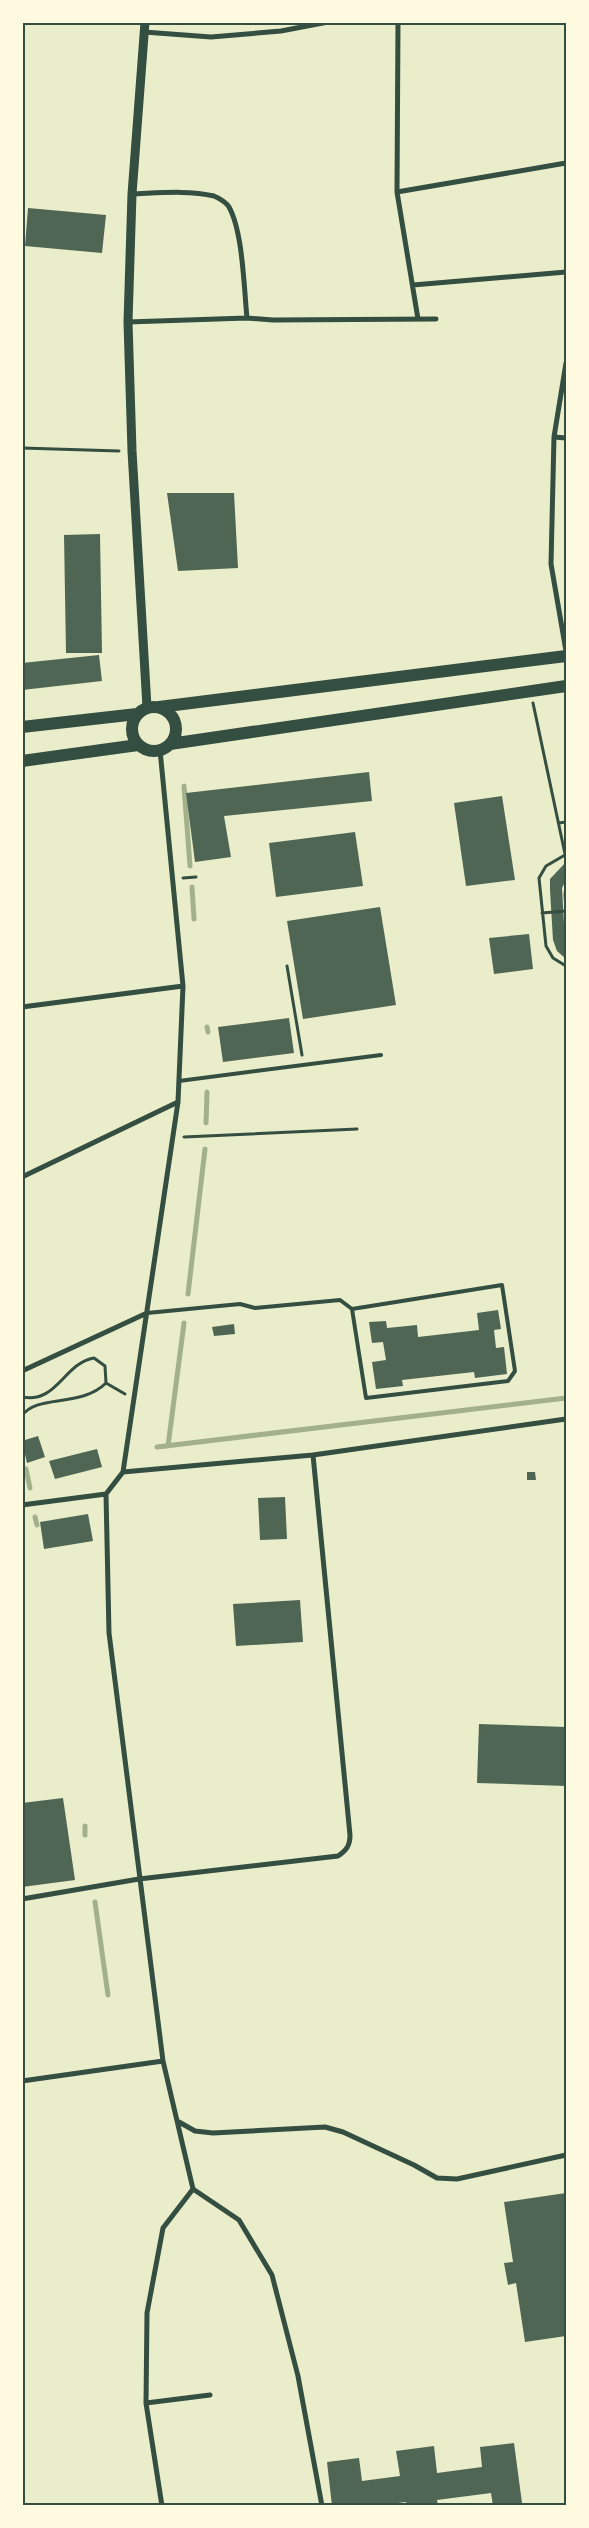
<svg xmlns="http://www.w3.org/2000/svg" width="589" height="2528" font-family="Karla,sans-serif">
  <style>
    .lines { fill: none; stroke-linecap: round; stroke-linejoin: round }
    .stream { stroke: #a3b18a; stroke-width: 5 }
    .building { fill: #4f6655 }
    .path { stroke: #344e41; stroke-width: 3 }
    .service { stroke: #344e41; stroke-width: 4 }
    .minor { stroke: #344e41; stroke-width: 5 }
    .tertiary { stroke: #344e41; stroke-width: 9 }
    .primary { stroke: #344e41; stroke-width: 12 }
    .neatline { fill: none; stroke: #344e41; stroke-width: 2 }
  </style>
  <rect width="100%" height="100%" fill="#e9edc9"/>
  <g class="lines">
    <!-- stream -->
    <path class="stream" d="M184 786 190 866
      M192 887 194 919
      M207 1027 208 1032
      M206 1123 207 1092
      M188 1294 205 1149
      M168 1446 184 1323
      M157 1447 566 1398
      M26 1469 30 1488
      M35 1517 37 1525
      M85 1826V1835
      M95 1902 108 1995"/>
  </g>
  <!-- building -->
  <path class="building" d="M28 208 106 215 102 253 25 246Z
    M167 493H234L238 568 178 571Z
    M100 534 102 653H66L64 535Z
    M99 655 102 681 22 690V663Z
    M369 772 372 801 224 816 231 857 195 862 186 793Z
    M502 796 515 880 466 886 454 803Z
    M355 832 363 886 276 897 269 843Z
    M566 862V880L562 888 566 959 557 951 553 940 550 890V879Z
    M380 907 396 1005 303 1019 287 921Z
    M529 934 533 969 494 974 489 938Z
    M289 1018 294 1053 223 1062 218 1027Z
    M498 1310 501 1329 494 1330 496 1348 504 1347 507 1374 475 1378 474 1372 402 1380 403 1386 376 1389 372 1362 386 1360 383 1342 372 1343 369 1322 386 1321 387 1328 417 1325 418 1337 479 1330 477 1313Z
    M234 1324 235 1334 214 1336 212 1327Z
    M38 1436 45 1457 27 1463 22 1441Z
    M97 1449 102 1467 55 1479 49 1461Z
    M527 1472H535L536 1480H527Z
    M285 1497 287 1539 260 1540 258 1498Z
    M88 1514 93 1541 44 1549 40 1522Z
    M300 1600 303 1642 236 1646 233 1604Z
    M479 1724 566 1727V1786L477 1783Z
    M63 1798 75 1880 22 1887V1803Z
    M566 2193V2336L525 2342 516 2283 508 2285 504 2263 513 2262 504 2202Z
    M514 2443 522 2503 493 2506 491 2493 437 2500 438 2506H406V2502L374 2506H332L327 2462 359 2458 362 2481 400 2476 396 2451 434 2446 437 2473 482 2467 480 2447Z"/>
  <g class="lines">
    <!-- path -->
    <path class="path" d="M22 448 119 451
      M533 703 565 854
      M559 823 566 822
      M565 855 546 866 539 878 546 946 553 958 566 966
      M183 878 196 877
      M566 886 565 895 566 909
      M542 913 566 911
      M287 966 302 1055
      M184 1137 357 1129
      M106 1383 125 1394
      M22 1397C57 1404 64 1363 94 1358L105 1366 106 1383C81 1408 36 1394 22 1416"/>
    <!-- service -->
    <path class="service" d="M179 1081 381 1055
      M147 1313 240 1304 255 1308 340 1300 352 1309 502 1285 515 1371 508 1381 366 1398 352 1309"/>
    <!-- minor -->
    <path class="minor" d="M398 22 397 192 418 319
      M144 32 211 37 281 31 328 22
      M397 192 566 163
      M132 194C159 193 188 190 214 196 219 198 227 203 229 207 243 232 244 289 247 318
      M413 285 566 272
      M128 322 247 318 273 320 436 319
      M566 363 554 437 551 564 566 651
      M554 437 566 438
      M160 750 183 986 178 1102 123 1472 106 1494 109 1633 163 2061 193 2189 163 2228 147 2313 146 2403 162 2506
      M22 1007 183 986
      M22 1177 178 1102
      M22 1371 147 1313
      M123 1472 313 1455 566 1419
      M22 1505 106 1494
      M22 1899 139 1879 338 1856C347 1850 350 1845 350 1835L313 1455
      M22 2081 163 2061
      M179 2122 195 2131 213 2133 325 2127 343 2132 414 2165 437 2178 457 2179 566 2155
      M193 2189 239 2220 272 2275 298 2376 322 2506
      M146 2403 210 2395"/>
    <!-- tertiary -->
    <path class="tertiary" d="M145 22 132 194 128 322 132 451 147 707"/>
    <!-- primary -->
    <path class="primary" d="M159 707 566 656
      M132 729a22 22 0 1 1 44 0a22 22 0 1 1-44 0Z
      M22 727 137 714
      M170 744 566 686
      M22 761 138 745"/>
  </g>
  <!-- border -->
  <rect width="589" height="2528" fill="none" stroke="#fefae0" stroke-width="48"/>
  <rect x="24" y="24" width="541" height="2480" class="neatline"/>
</svg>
